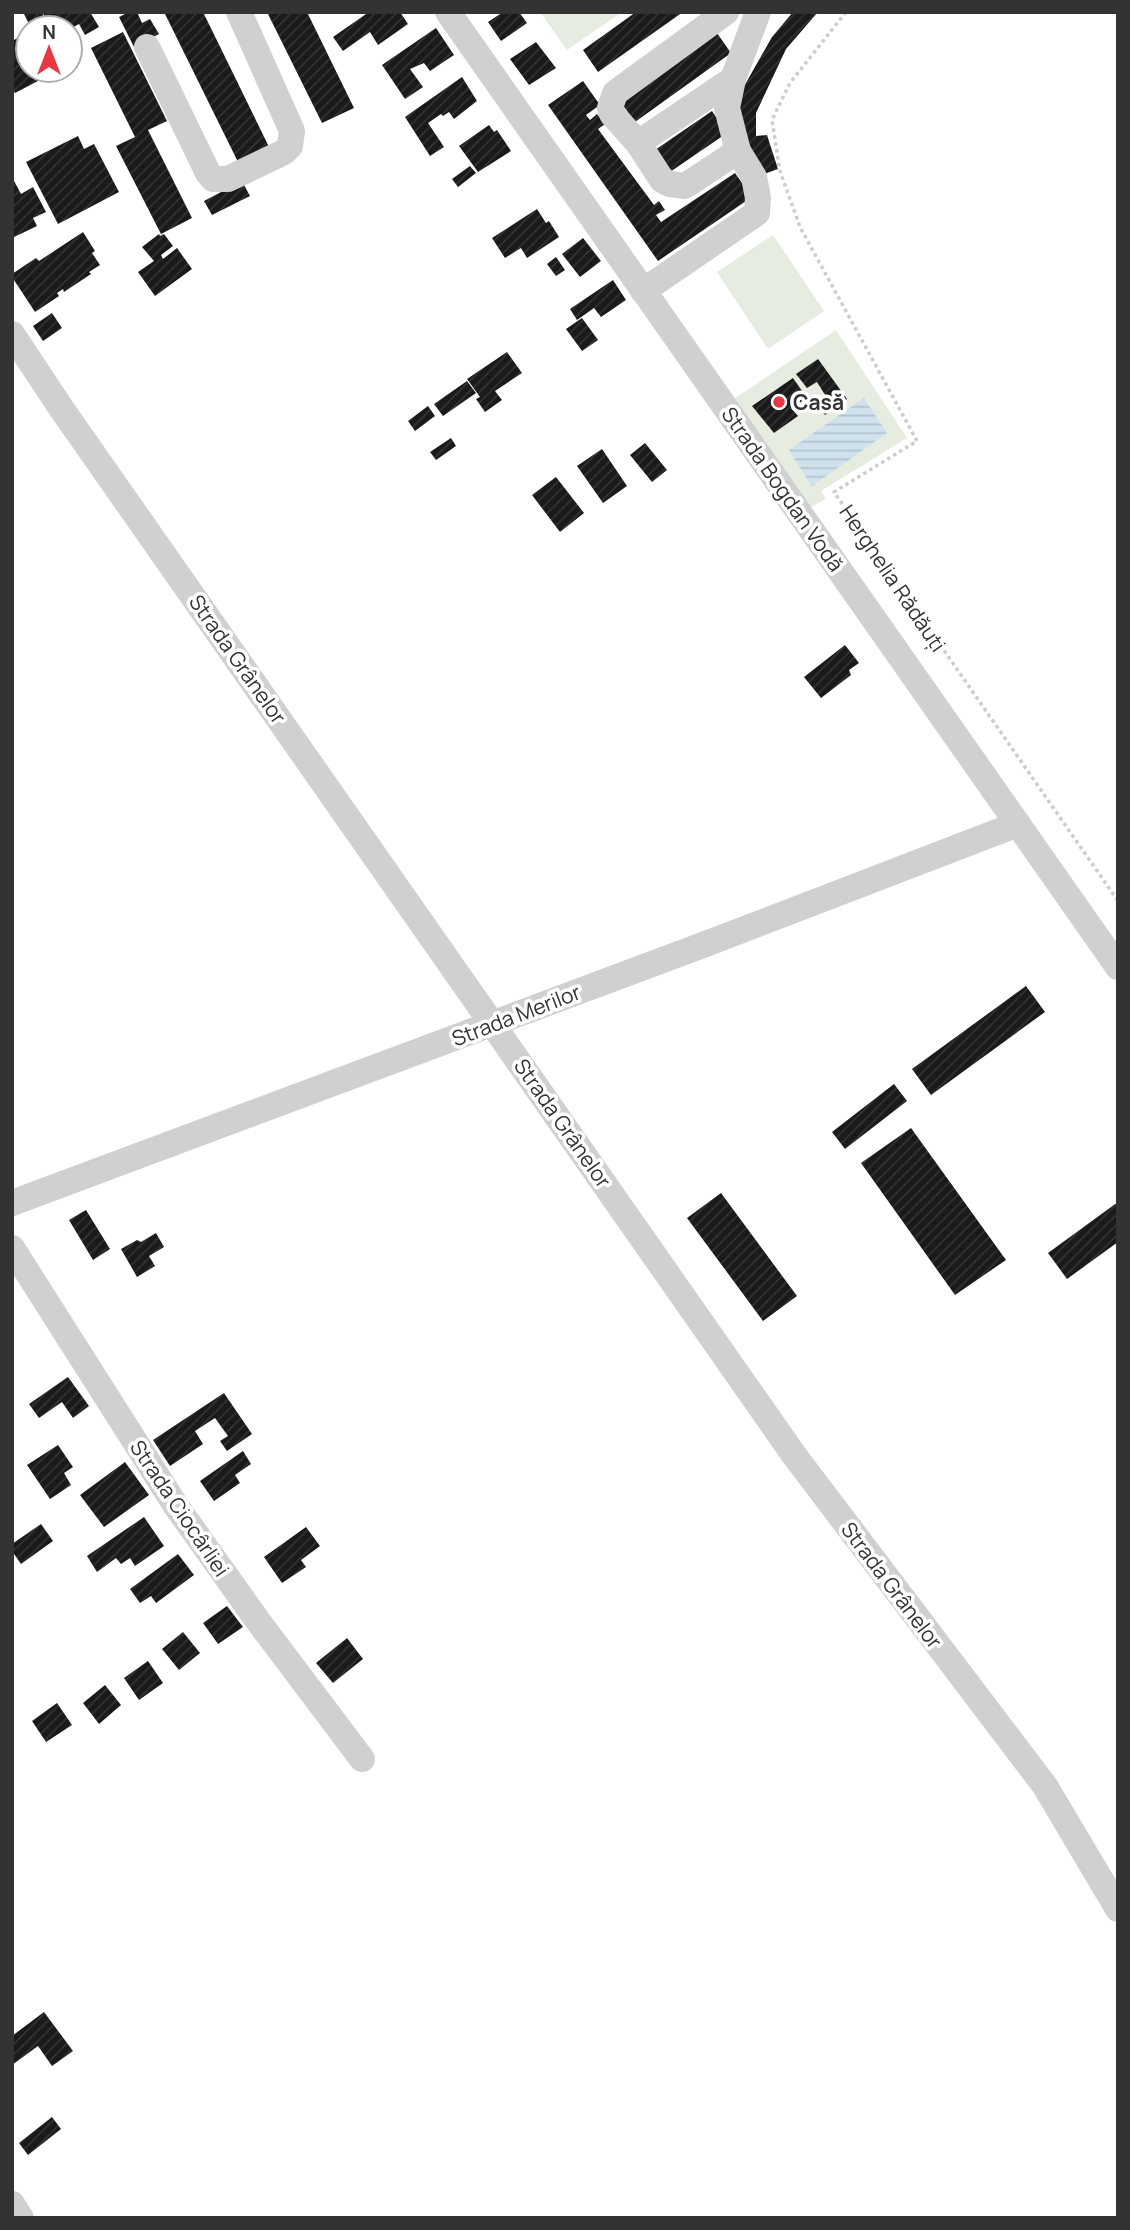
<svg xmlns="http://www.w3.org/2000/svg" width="1130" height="2230" font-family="Manrope,sans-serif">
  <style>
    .green { fill: #e6ecdf }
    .water { fill: url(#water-rules) }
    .building { fill: url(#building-hatch) }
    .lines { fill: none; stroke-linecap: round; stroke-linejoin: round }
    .path { stroke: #cdcdcd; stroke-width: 3.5; stroke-dasharray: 3.5 3.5; stroke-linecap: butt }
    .minor { stroke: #d0d0d0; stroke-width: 26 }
    .poi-dot { fill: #e63946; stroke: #fff; stroke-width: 2.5 }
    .labels { text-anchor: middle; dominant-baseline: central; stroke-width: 7; stroke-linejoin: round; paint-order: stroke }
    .poi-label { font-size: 21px; font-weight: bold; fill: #333; stroke: #fff; text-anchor: start }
    .street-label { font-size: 21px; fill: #333; stroke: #fff }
  </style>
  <defs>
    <pattern id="water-rules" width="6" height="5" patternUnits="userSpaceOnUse" patternTransform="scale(1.75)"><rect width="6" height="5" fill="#cfe2ee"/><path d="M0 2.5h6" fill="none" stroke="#b2c2cd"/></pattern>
    <pattern id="building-hatch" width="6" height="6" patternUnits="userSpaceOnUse" patternTransform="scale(1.75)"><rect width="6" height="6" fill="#1a1a1a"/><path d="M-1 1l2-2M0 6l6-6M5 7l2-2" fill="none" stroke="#333"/></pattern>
  </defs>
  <rect width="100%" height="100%" fill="#fff"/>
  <!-- green -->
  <path class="green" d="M540 12H622L567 50Z
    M773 235 824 311 768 349 717 272Z
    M836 330 907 438 821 491 826 499 805 510 728 403Z"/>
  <!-- water -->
  <path class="water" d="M864 398 887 433 812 486 789 450Z"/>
  <!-- building -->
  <path class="building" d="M23 12H42L49 28H31Z
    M45 12H90L99 27 85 35 79 24 70 29 51 28 43 13Z
    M129 12H137L142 23 150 19 159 34 134 47 119 17Z
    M164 12H203L270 149 239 164Z
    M267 12H307L354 108 322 123Z
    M369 12H400L408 24 378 45 370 32 343 51 333 37Z
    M503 12H519L527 23 501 41 488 22Z
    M636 12H683L598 72 583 50Z
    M793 12H818L786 49 756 113V136L767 135 778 169 761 175 734 104 772 37Z
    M436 28 454 55 430 71 424 63 410 69 423 87 405 99 382 65Z
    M123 32 167 121 148 130 192 218 161 234 116 146 135 137 91 48Z
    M27 33 28 70H59L15 93 12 89V41Z
    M717 33 731 53 635 122 620 101Z
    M536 42 556 68 529 85 510 59Z
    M462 77 477 101 454 119 449 112 443 116 441 114 428 123 444 147 430 156 405 117Z
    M583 81 600 105 586 115 590 120 597 114 605 124 598 129 654 205 659 201 665 210 656 215 661 222 735 173 752 197 658 261 548 105Z
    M712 111 727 133 670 172 655 150Z
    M489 125 494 132 497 130 511 151 478 172 459 146Z
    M78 136 84 149 94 144 119 192 58 224 26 162Z
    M470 166 476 173 458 187 452 179Z
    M12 177 21 194 33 187 46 212 33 218 37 226 12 238Z
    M242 181 250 196 212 215 204 201Z
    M537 209 546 223 549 221 559 237 527 258 521 248 505 258 492 238Z
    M83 232 95 251 92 253 100 265 89 272 91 274 64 292 63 289 57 293 59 296 35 312 12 277V274L36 258 39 261Z
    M159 234 160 236 164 234 173 246 161 255 163 259 177 248 192 269 155 296 138 272 154 261 142 247Z
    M583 238 601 261 580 277 562 254Z
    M556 257 565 270 556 276 547 264Z
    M613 280 626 300 601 317 594 308 577 320 570 309Z
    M52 313 62 328 43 341 33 326Z
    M582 318 598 340 582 351 566 329Z
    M507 352 522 373 495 391 502 400 485 412 476 399 480 397 467 379Z
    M818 359 847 399 825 415 817 405 827 398 817 382 807 388 796 374Z
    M793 378 807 398 791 408 798 416 774 433 752 406Z
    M467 381 476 393 443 416 434 404Z
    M428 406 435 416 415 431 408 421Z
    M451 438 456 446 436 460 430 452Z
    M645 443 667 470 652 482 630 455Z
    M602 449 627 486 603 503 577 466Z
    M556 477 584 513 560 532 532 495Z
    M845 645 859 663 849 670 851 675 821 698 804 677Z
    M1026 986 1045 1012 931 1095 912 1069Z
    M894 1084 907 1101 845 1149 832 1132Z
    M911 1128 1006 1260 955 1295 861 1163Z
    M721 1193 797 1296 763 1321 687 1218Z
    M1118 1202V1242L1067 1279 1048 1253Z
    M86 1210 110 1249 93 1260 69 1220Z
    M156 1233 164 1247 149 1256 155 1266 137 1277 121 1249 137 1240 141 1242Z
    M68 1377 89 1406 73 1418 62 1402 39 1418 29 1404Z
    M224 1393 252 1434 227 1451 220 1441 228 1436 215 1418 195 1431 203 1444 170 1466 153 1440Z
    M58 1445 73 1467 64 1473 71 1485 50 1499 27 1465Z
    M243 1451 251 1464 235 1475 240 1483 214 1501 200 1481Z
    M125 1462 149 1495 104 1527 80 1495Z
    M144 1517 164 1546 135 1566 130 1558 121 1564 116 1558 97 1572 87 1556Z
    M41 1524 53 1541 21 1564 12 1551V1544Z
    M306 1527 320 1546 301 1560 306 1567 282 1583 264 1557Z
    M178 1554 194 1575 156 1603 151 1596 140 1603 130 1589Z
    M227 1606 243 1627 218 1644 203 1623Z
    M183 1632 200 1653 179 1670 162 1649Z
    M347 1638 363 1659 333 1683 316 1663Z
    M148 1661 163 1683 139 1700 124 1678Z
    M105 1685 121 1705 99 1724 83 1703Z
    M57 1703 72 1725 46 1742 32 1721Z
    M44 2012 73 2051 52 2066 38 2046 12 2065V2036Z
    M52 2117 61 2129 28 2155 19 2143Z"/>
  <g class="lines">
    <!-- path -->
    <path class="path" d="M846 12 790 83 772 120 780 171 800 227 917 441 834 492 1118 901"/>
    <!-- minor -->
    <path class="minor" d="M448 12 1118 967
      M726 12 615 93 610 108 612 114 638 143 662 180 670 184 685 186 738 151
      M147 47 208 173 213 179H228L284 152 290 146 292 131 239 12
      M638 143 733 79
      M643 291 757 213 758 198 754 177 738 151 727 108 733 79 758 12
      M12 334 61 408 794 1455 1045 1786 1118 1909
      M12 1203 703 945 1018 824
      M12 1248 176 1506 258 1621 362 1759
      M12 2204 21 2218"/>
  </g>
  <!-- markers -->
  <circle class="poi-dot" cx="779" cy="402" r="7"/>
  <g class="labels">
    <!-- poi labels -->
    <g class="poi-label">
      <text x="793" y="402">Casă</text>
    </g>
    <!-- street labels -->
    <g class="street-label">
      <text transform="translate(783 489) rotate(55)">Strada Bogdan Vodă</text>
      <text transform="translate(893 578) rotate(56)">Herghelia Rădăuți</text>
      <text transform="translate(238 659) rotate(55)">Strada Grânelor</text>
      <text transform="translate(516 1015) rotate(-21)">Strada Merilor</text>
      <text transform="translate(563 1123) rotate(55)">Strada Grânelor</text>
      <text transform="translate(180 1508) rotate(56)">Strada Ciocârliei</text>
      <text transform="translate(892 1585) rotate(53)">Strada Grânelor</text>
    </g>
  </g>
  <!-- border -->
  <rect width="1130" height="2230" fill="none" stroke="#333333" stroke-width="28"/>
  <!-- north arrow -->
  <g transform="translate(49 49)"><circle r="33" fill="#ffffff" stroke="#adadad" stroke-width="2"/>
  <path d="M0-5L12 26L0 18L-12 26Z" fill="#e63946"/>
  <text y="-10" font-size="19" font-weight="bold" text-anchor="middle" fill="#333333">N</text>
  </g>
</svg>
